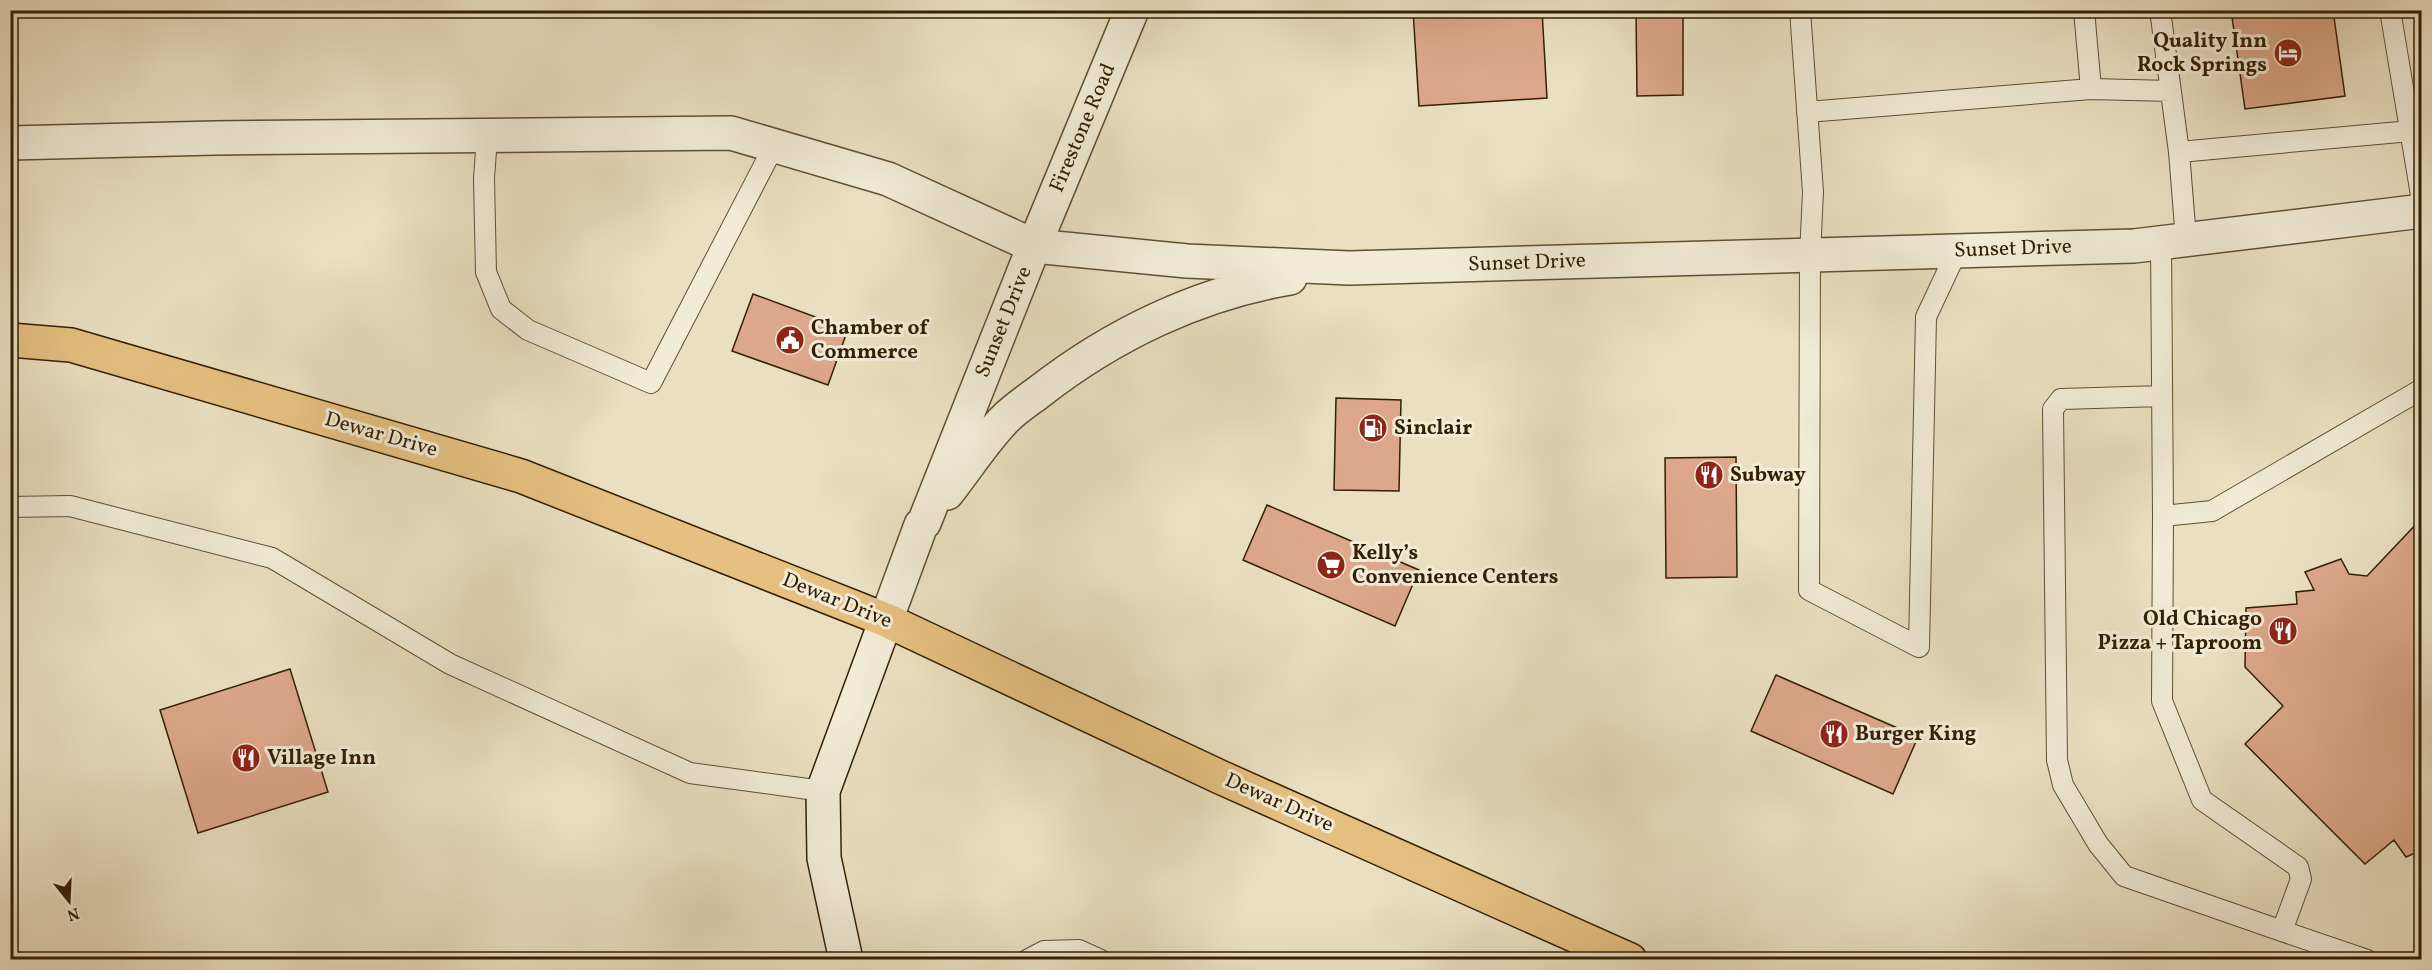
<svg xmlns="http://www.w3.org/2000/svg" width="2432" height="970" font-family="Vollkorn,serif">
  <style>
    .building { fill: #dda78b; stroke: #331f02; stroke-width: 1.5 }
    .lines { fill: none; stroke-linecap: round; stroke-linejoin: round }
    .service-casing { stroke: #614f32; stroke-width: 22 }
    .minor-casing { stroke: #614f32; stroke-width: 36 }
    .tertiary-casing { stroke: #614f32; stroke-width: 36 }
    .secondary-casing { stroke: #331f02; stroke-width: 36 }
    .primary-casing { stroke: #331f02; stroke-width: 36 }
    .service { stroke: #f1ebd7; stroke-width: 20 }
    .minor { stroke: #f1ebd7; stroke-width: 33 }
    .tertiary { stroke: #f1ebd7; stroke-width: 33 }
    .secondary { stroke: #f1ebd7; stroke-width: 33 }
    .primary { stroke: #e5c080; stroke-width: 33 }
    .labels { text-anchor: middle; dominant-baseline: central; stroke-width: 6; stroke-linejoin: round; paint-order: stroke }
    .poi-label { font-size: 21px; font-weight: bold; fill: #331f02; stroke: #f1ebd7; text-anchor: start }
    .street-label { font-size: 21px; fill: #331f02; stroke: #f1ebd7 }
  </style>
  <rect width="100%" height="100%" fill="#eae0c1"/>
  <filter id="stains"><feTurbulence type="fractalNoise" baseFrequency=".00333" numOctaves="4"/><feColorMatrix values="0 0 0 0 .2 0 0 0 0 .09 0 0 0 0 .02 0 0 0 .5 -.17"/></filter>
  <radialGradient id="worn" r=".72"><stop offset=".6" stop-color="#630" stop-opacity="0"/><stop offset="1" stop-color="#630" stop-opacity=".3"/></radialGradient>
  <!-- building -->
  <path class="building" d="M344 10H616V13L344 17Z
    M1413 10H1542L1547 98 1419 106Z
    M1636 10H1683V95L1637 96Z
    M2231 10H2333L2345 96 2245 109Z
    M753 294 848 329 828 385 732 351Z
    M1336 398 1401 400 1399 491 1334 490Z
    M1736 457 1737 577 1666 578 1665 458Z
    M1267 505 1419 570 1395 626 1243 560Z
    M2422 518V850L2406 857 2394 840 2365 864 2245 744 2283 706 2245 667 2246 608 2297 604 2296 592 2314 590 2305 572 2341 559 2349 574 2367 576Z
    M290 669 328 792 198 833 160 710Z
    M1776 675 1918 737 1893 794 1751 731Z"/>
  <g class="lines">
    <!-- service casing -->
    <g class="service-casing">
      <path id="service" d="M1800 10 1813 192 1810 255 1809 590 1919 647 1926 317 1957 251
        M2084 10 2091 89
        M2160 10 2179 152 2186 239
        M2390 10 2422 201
        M1807 112 2091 89 2171 91
        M487 136 484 179 486 272 501 309 528 330 651 383 774 146
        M2179 152 2422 130
        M2161 242 2163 516 2212 511 2422 389
        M2162 396 2061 399 2053 409 2057 760 2063 785 2098 844 2124 876 2282 931 2301 879 2298 867 2202 800 2162 701 2163 516
        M10 507 70 506 272 558 450 664 690 773 823 791
        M2282 931 2367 960
        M1027 960 1044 951 1079 950 1101 960"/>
    </g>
    <!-- minor casing -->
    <g class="minor-casing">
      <path id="minor" d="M10 143 215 138 731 133 888 179 1034 246 1132 10"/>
    </g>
    <!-- tertiary casing -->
    <g class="tertiary-casing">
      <path id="tertiary" d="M947 493C966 469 983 442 1003 421 1013 410 1027 401 1039 392 1112 335 1199 293 1290 278
        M886 620 921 525 924 523 1034 246 1187 261 1349 268 2134 246 2422 211"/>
    </g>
    <!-- secondary casing -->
    <g class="secondary-casing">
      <path id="secondary" d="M846 960 824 858 823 791 886 620"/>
    </g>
    <!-- primary casing -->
    <g class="primary-casing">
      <path id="primary" d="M10 340 71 345 521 476 886 620 1220 777 1630 960"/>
    </g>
    <!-- service -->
    <use href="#service" class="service"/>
    <!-- minor -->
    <use href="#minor" class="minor"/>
    <!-- tertiary -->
    <use href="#tertiary" class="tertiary"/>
    <!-- secondary -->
    <use href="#secondary" class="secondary"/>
    <!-- primary -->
    <use href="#primary" class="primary"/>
  </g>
  <!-- icons -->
  <defs>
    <g id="hotel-disc" transform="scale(1.5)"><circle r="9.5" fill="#8f2418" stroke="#f1ebd7"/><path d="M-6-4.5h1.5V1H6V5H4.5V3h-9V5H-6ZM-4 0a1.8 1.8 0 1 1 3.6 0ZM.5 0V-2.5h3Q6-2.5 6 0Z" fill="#fff"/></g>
    <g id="civic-disc" transform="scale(1.5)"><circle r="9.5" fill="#8f2418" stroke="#f1ebd7"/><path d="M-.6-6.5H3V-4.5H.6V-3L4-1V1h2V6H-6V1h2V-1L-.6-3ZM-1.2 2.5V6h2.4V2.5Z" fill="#fff"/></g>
    <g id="fuel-disc" transform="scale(1.5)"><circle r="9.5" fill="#8f2418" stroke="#f1ebd7"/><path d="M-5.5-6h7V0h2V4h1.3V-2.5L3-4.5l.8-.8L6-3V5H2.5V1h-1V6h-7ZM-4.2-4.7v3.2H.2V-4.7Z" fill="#fff"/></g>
    <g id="restaurant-disc" transform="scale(1.5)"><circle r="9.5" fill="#8f2418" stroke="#f1ebd7"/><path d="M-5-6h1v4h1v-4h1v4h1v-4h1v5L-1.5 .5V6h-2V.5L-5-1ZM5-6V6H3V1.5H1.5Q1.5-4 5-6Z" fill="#fff"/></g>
    <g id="supermarket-disc" transform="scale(1.5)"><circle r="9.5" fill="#8f2418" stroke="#f1ebd7"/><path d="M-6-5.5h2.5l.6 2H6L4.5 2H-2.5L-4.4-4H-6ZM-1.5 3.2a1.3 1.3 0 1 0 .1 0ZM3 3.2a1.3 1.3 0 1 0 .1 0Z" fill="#fff"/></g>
  </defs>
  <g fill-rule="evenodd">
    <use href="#hotel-disc" x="2288" y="53"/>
    <use href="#civic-disc" x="790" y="340"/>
    <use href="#fuel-disc" x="1373" y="428"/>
    <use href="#restaurant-disc" x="1709" y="475"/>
    <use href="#supermarket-disc" x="1331" y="565"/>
    <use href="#restaurant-disc" x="2283" y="631"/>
    <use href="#restaurant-disc" x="1834" y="734"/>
    <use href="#restaurant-disc" x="246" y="758"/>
  </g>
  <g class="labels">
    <!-- poi labels -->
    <g class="poi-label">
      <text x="2267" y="41" text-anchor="end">Quality Inn<tspan x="2267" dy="24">Rock Springs</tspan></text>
      <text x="811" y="328">Chamber of<tspan x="811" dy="24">Commerce</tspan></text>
      <text x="1394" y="428">Sinclair</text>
      <text x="1730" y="475">Subway</text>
      <text x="1352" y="553">Kelly’s<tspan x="1352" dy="24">Convenience Centers</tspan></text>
      <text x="2262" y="619" text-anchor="end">Old Chicago<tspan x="2262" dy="24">Pizza + Taproom</tspan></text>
      <text x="1855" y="734">Burger King</text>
      <text x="267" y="758">Village Inn</text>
    </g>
    <!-- street labels -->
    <g class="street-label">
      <text transform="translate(1083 128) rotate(-67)">Firestone Road</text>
      <text transform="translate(2013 249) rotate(-2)">Sunset Drive</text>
      <text transform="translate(1527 263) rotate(-2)">Sunset Drive</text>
      <text transform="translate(1004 322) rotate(-68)">Sunset Drive</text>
      <text transform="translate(381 435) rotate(16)">Dewar Drive</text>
      <text transform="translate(837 601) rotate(22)">Dewar Drive</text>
      <text transform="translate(1279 803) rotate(24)">Dewar Drive</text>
    </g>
  </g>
  <!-- margin -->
  <rect width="2432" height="970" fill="none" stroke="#eae0c1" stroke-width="36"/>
  <rect x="12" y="12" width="2408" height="946" fill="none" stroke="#331f02" stroke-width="3"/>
  <rect x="18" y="18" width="2396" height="934" fill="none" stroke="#331f02" stroke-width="1.5"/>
  <!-- north arrow -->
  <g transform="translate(69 901) rotate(162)" stroke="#f1ebd7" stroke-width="4.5" paint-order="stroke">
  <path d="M0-4.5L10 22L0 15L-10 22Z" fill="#331f02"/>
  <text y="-9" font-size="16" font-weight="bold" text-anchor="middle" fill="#331f02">N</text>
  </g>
  <rect width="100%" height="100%" filter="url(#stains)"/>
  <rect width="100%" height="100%" fill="url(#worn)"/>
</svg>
